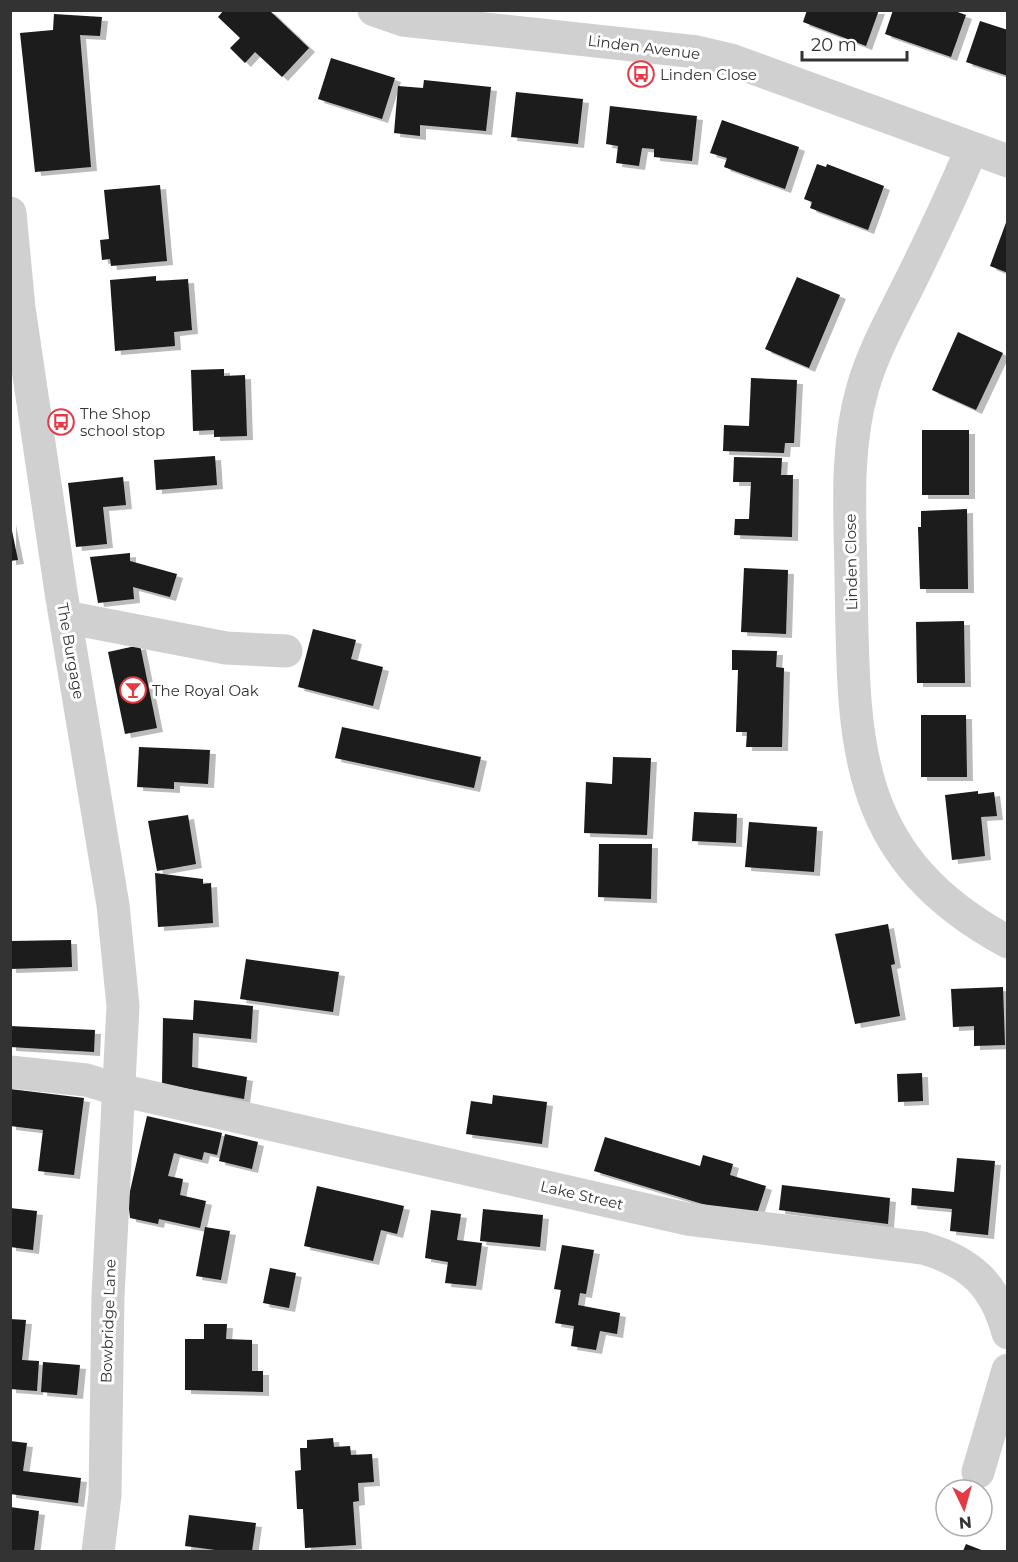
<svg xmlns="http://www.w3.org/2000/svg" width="1018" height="1562" font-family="Montserrat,sans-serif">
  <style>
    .building { fill: #1a1a1a; filter: url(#shadow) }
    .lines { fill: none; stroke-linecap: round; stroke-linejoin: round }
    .minor { stroke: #d0d0d0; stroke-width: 33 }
    .labels { text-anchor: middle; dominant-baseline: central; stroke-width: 6; stroke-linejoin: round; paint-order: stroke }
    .street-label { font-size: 15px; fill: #333; stroke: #fff }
    .poi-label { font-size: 15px; fill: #333; stroke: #fff; text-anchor: start }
  </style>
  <defs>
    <filter id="shadow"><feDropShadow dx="6" dy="4" stdDeviation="0" flood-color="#0004"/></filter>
  </defs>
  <rect width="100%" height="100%" fill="#fff"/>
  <!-- building -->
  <path class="building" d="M224 10H269L309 48 282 77 255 52 245 63 230 48 240 38 218 17Z
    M807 10H879L866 46 803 22Z
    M893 10H952L966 15 951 57 885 34Z
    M54 14 102 17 100 36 80 35 91 167 35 172 20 33 53 30Z
    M980 21 1008 30V76L966 62Z
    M331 58 395 78 382 119 318 99Z
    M424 80 491 87 486 131 420 125V136L394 133 398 86 423 88Z
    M516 92 583 99 578 144 511 137Z
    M610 106 697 116 692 161 654 157V149L642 148 639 166 616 163 618 146 606 144Z
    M722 120 799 147 785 189 724 167 727 158 710 153Z
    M817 164 826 167 827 164 884 186 868 230 810 208 812 202 804 199Z
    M160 185 167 261 111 266 110 259 102 260 100 240 109 239 104 190Z
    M1007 220H1008V273L990 266Z
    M156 276V281L188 279 192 330 174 332 175 346 115 351 110 280Z
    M797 277 840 295 809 368 765 349Z
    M958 332 1003 353 976 410 932 390Z
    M224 369V376L245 375 247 436 214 437V430L193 431 191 370Z
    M751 378 797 380 794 443H785L784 453 723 451 724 425 749 426Z
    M922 430H969V495H922Z
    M215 456 217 485 156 490 154 460Z
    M734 457 782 458 781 475H793L792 537 734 535 735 519H749L751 482H733Z
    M123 477 126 505 103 507 107 544 76 547 68 483Z
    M967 509 968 589H920L918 527H921V511Z
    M10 521 18 560 10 561Z
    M130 553V561L177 574 170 597 133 587 134 599 98 603 90 557Z
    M744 568 788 570 786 634 741 632Z
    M964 621 965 683H917L916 622Z
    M313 629 356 640 351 659 383 667 373 706 298 687Z
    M140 645 157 728 125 734 108 652Z
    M732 650 777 651 776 667 784 668 782 747H746L747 732H736L738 670H732Z
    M921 715H966L967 777H921Z
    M342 727 481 757 474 788 335 758Z
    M139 747 210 750 208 784 174 782V789L137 787Z
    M613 757 651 758 647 835 584 833 586 782 612 784Z
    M978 791V794L994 792 997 816 981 817 985 856 952 860 945 795Z
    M694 812 737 814 736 843 692 841Z
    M188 815 196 864 157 871 148 821Z
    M749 822 817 827 814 872 745 867Z
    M599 844H652L651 899 598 897Z
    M155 873 203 879V884L211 883 213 923 158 927Z
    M888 924 895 964 891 965 900 1016 855 1024 835 934Z
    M71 940 72 967 10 969V941Z
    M246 959 339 972 333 1012 240 999Z
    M1003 987 1005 1045 974 1046V1026L953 1027 951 989Z
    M194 1000 253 1006 251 1039 193 1033 192 1067 247 1077 244 1099 162 1084 163 1018 193 1020Z
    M10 1026 95 1030 94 1052 10 1047Z
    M922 1073 923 1101 898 1102 897 1074Z
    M10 1089 84 1098 74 1175 38 1171 43 1130 10 1126Z
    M493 1095 547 1102 542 1144 466 1134 471 1101 492 1104Z
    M147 1116 222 1133 217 1155 204 1152 202 1160 174 1153 168 1176 183 1179 180 1195 206 1201 200 1228 159 1219 158 1224 130 1218 128 1200Z
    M225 1134 258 1142 252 1169 219 1161Z
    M605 1137 700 1166 703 1155 733 1164 730 1175 766 1186 755 1220 594 1171Z
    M957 1158 995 1161 988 1235 950 1231 952 1209 911 1205 912 1188 954 1192Z
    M782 1185 890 1198 888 1224 779 1210Z
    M317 1186 404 1206 397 1234 381 1230 373 1261 304 1246Z
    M10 1208 37 1211 33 1250 10 1247Z
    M483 1209 543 1215 540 1247 480 1241Z
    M431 1210 461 1214 457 1240 482 1243 476 1286 445 1283 448 1262 425 1258Z
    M205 1227 230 1231 221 1280 196 1276Z
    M562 1245 594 1250 586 1294 580 1293 578 1305 620 1313 617 1334 600 1331 596 1350 571 1346 574 1326 555 1323 561 1290 554 1289Z
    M270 1268 296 1273 289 1308 263 1303Z
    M10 1319 26 1320 22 1360 39 1361 37 1391 10 1389Z
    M204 1324H227L226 1339 252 1340V1371H263V1392L185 1390V1339H204Z
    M43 1362 80 1365 77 1395 41 1392Z
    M333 1438 334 1447 350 1446 351 1455 372 1454 374 1482 358 1483 359 1501 353 1502 356 1545 305 1548 303 1509H297L295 1471 301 1470 300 1448H307V1440Z
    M10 1441 27 1443 23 1471 81 1478 78 1503 10 1494Z
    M10 1507 39 1511 34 1551H10Z
    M189 1515 256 1523 252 1551H223L185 1546Z
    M966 1544 984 1551H963Z"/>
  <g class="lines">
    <!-- minor -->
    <path class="minor" d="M374 10 403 20 697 52 731 60 1008 161
      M972 148C952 195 930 242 907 288 891 320 873 352 863 387 845 449 850 512 851 576 854 737 847 855 1008 942
      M10 213 19 308 61 592 113 905 123 1006 108 1296 105 1495 98 1552
      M65 617 226 648 286 651
      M10 1072 86 1080 120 1090 687 1219 923 1248C971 1262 995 1285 1008 1333
      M978 1472 1008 1370"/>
  </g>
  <!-- icons -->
  <defs>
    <g id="bus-ring" transform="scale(1.35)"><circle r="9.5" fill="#fff" stroke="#e63946" stroke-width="1.5"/><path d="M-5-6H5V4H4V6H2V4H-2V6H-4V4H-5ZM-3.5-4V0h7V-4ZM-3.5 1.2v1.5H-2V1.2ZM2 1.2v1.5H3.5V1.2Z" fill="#e63946"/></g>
    <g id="bar-ring" transform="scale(1.35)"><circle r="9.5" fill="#fff" stroke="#e63946" stroke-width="1.5"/><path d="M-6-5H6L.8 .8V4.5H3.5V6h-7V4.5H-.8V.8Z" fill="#e63946"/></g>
  </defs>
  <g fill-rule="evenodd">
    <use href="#bus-ring" x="641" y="74"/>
    <use href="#bus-ring" x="61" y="422"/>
    <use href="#bar-ring" x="133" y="690"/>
  </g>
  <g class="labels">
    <!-- street labels -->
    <g class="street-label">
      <text transform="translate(644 47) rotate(7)">Linden Avenue</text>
      <text transform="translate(851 562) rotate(-91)">Linden Close</text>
      <text transform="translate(71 651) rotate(80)">The Burgage</text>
      <text transform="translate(582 1195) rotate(13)">Lake Street</text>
      <text transform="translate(108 1321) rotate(-88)">Bowbridge Lane</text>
    </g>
    <!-- poi labels -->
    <g class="poi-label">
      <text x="660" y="74">Linden Close</text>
      <text x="80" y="413">The Shop<tspan x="80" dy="17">school stop</tspan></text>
      <text x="152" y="690">The Royal Oak</text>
    </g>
  </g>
  <!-- border -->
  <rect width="1018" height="1562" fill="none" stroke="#333333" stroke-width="24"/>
  <!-- north arrow -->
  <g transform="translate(964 1508) rotate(175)"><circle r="28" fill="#ffffff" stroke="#adadad" stroke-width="1.5"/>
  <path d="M0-4.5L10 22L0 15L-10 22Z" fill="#e63946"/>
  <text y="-9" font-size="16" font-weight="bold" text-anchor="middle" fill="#333333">N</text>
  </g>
  <!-- scale -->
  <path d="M802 51v9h105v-9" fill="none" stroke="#333333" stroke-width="3"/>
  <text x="811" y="51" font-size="18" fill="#333333" stroke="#ffffff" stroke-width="4.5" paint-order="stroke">20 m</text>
</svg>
